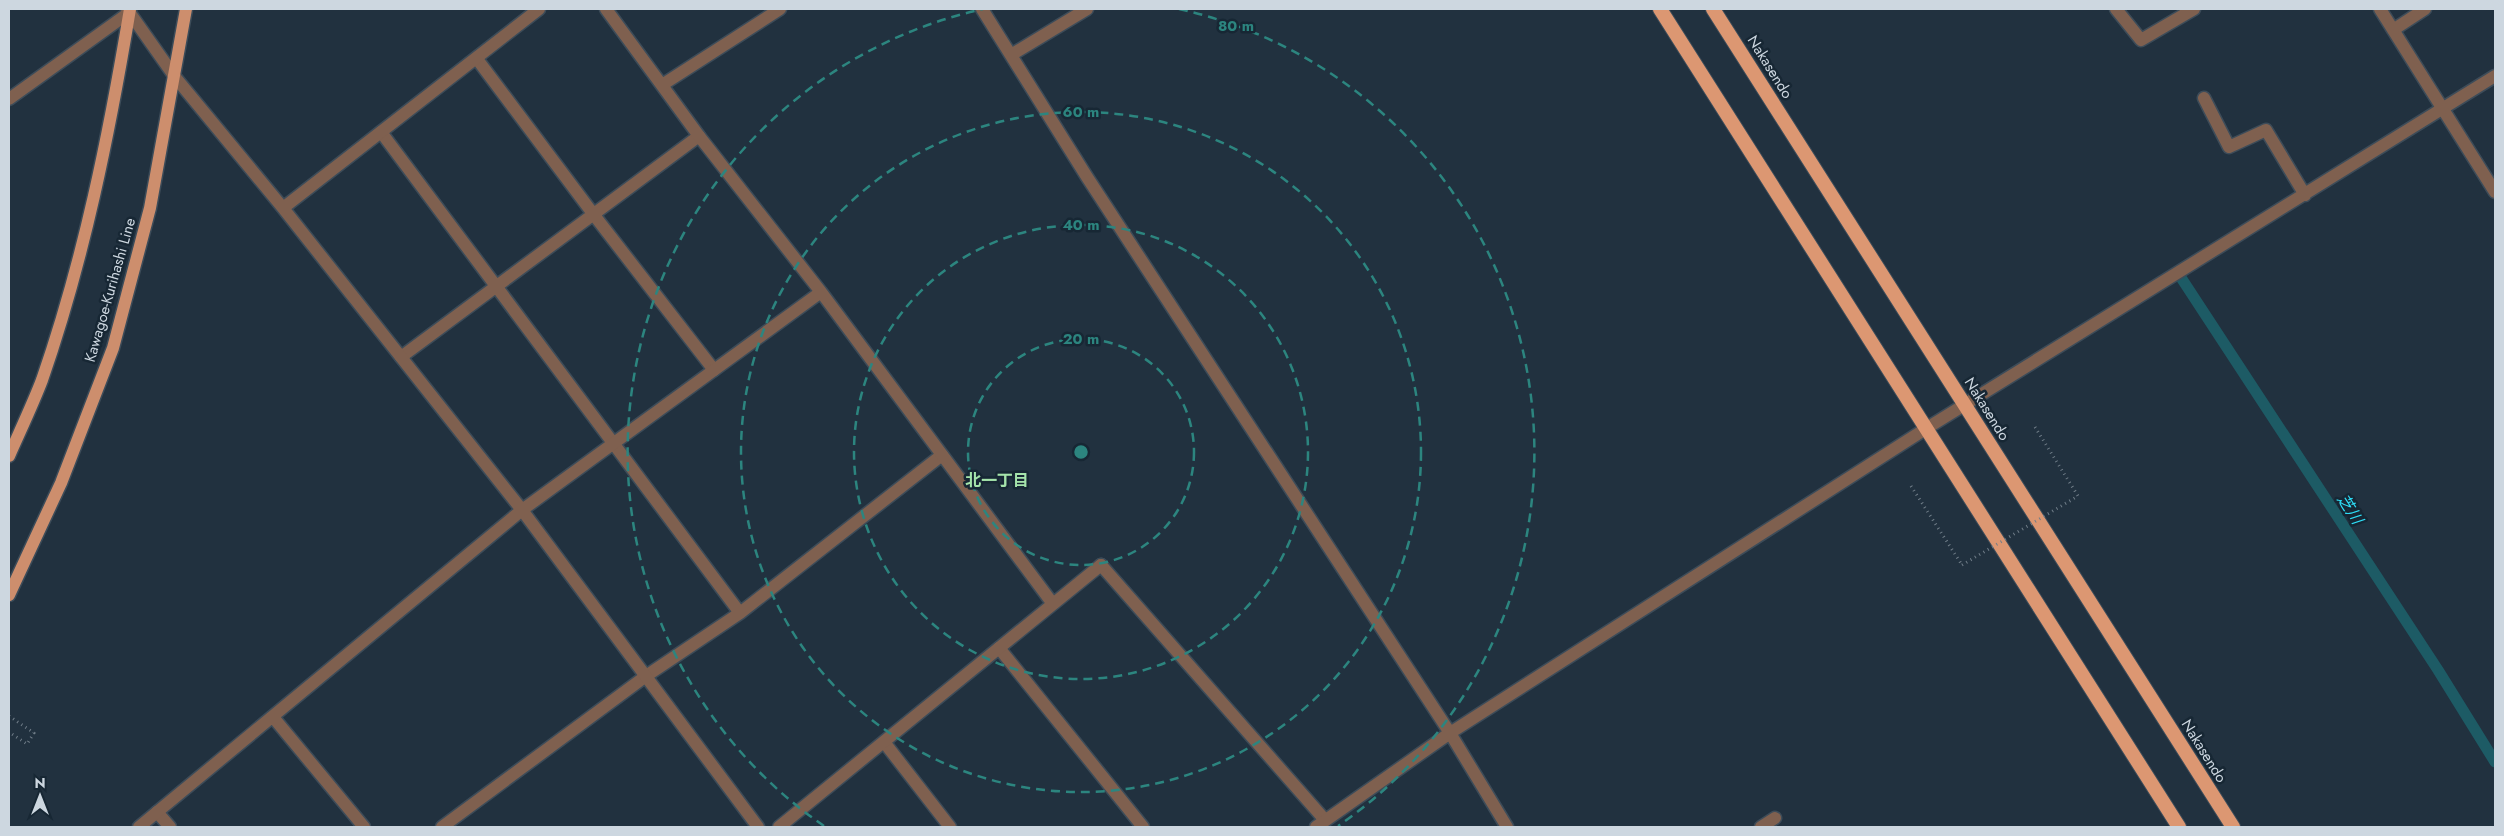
<svg xmlns="http://www.w3.org/2000/svg" width="2504" height="836" font-family="Jost,'Noto Sans JP',sans-serif">
  <style>
    .lines { fill: none; stroke-linecap: round; stroke-linejoin: round }
    .stream { stroke: #1d5b65; stroke-width: 11 }
    .service-casing { stroke: #3d4c59; stroke-width: 15 }
    .minor-casing { stroke: #3d4c59; stroke-width: 15 }
    .primary-casing { stroke: #3d4c59; stroke-width: 15 }
    .trunk-casing { stroke: #3d4c59; stroke-width: 16 }
    .path { stroke: #717e89; stroke-width: 3; stroke-dasharray: 1 4; stroke-linecap: butt }
    .service { stroke: #7f604f; stroke-width: 12 }
    .minor { stroke: #7f604f; stroke-width: 12 }
    .primary { stroke: #cd8e6d; stroke-width: 12 }
    .trunk { stroke: #dc9772; stroke-width: 14 }
    .path-bridge { stroke: #717e89; stroke-width: 3; stroke-dasharray: 1 4; stroke-linecap: butt }
    .ring { fill: none; stroke: #2c857f; stroke-width: 2.5; stroke-dasharray: 9 6 }
    .labels { text-anchor: middle; dominant-baseline: central; stroke-width: 5; stroke-linejoin: round; paint-order: stroke }
    .street-label { font-size: 15px; fill: #cdd7e0; stroke: #172734 }
    .neighbourhood-label { font-size: 16px; font-weight: bold; fill: #a5e4ab; stroke: #172734 }
    .water-label { font-size: 16px; font-style: italic; fill: #2edef7; stroke: #172734 }
    .centre { fill: #2c857f; stroke: #172734; stroke-width: 2.5 }
    .ring-label { font-size: 15px; text-anchor: middle; font-weight: bold; fill: #2c857f; stroke: #172734; stroke-width: 5; stroke-linejoin: round; paint-order: stroke }
  </style>
  <rect width="100%" height="100%" fill="#21313f"/>
  <g class="lines">
    <!-- stream -->
    <path class="stream" d="M2178 273 2438 670 2495 762"/>
    <!-- service casing -->
    <g class="service-casing">
      <path id="service" d="M477 59 594 215 714 370
        M381 132 740 613
        M401 357 699 136
        M1101 565 1325 820
        M999 648 1143 827
        M884 742 950 827
        M157 812 170 827
        M442 827 646 676 740 613 942 455
        M1761 827 1775 818"/>
    </g>
    <!-- minor casing -->
    <g class="minor-casing">
      <path id="minor" d="M127 9 175 77 283 208 522 510 758 827
        M606 9 699 136 821 292 1053 604
        M982 9 1087 177 1450 733 1507 827
        M2116 9 2141 40 2194 9
        M2380 9 2495 192
        M2393 30 2425 9
        M1011 55 1087 9
        M662 85 780 9
        M2204 98 2229 147 2266 130 2305 195
        M9 99 130 12
        M283 208 539 9
        M273 717 364 827
        M139 827 522 510 821 292
        M779 827 1101 565
        M1316 827 1450 733 1927 428 2495 76"/>
    </g>
    <!-- primary casing -->
    <g class="primary-casing">
      <path id="primary" d="M9 456C20 431 32 406 42 380 84 259 109 135 130 9
        M9 595 61 483 113 348 150 208 186 9"/>
    </g>
    <!-- trunk casing -->
    <g class="trunk-casing">
      <path id="trunk" d="M1660 9 2179 827
        M1713 9 2233 827"/>
    </g>
    <!-- path -->
    <path class="path" d="M2035 427 2078 496
      M1911 486 1962 565
      M9 716 34 733 27 744 9 732"/>
    <!-- service -->
    <use href="#service" class="service"/>
    <!-- minor -->
    <use href="#minor" class="minor"/>
    <!-- primary -->
    <use href="#primary" class="primary"/>
    <!-- trunk -->
    <use href="#trunk" class="trunk"/>
    <!-- path-bridge -->
    <path class="path-bridge" d="M1962 565 2078 496"/>
  </g>
  <!-- distance rings -->
  <g class="ring">
    <circle cx="1081" cy="452" r="113"/>
    <circle cx="1081" cy="452" r="227"/>
    <circle cx="1081" cy="452" r="340"/>
    <path d="M824 826A454 454 0 0 1 983 9M1179 9A454 454 0 0 1 1338 826"/>
  </g>
  <g class="labels">
    <!-- street labels -->
    <g class="street-label">
      <text transform="translate(1770 67) rotate(58)">Nakasendo</text>
      <text transform="translate(110 290) rotate(-74)">Kawagoe-Kurihashi Line</text>
      <text transform="translate(1987 409) rotate(58)">Nakasendo</text>
      <text transform="translate(2204 751) rotate(58)">Nakasendo</text>
    </g>
    <!-- neighbourhood labels -->
    <g class="neighbourhood-label">
      <text x="997" y="480">北一丁目</text>
    </g>
    <!-- water labels -->
    <g class="water-label">
      <text transform="translate(2350 509) rotate(57)">芝川</text>
    </g>
  </g>
  <circle cx="1081" cy="452" r="8" class="centre"/>
  <g class="ring-label">
    <text x="1236" y="31">80 m</text>
    <text x="1081" y="117">60 m</text>
    <text x="1081" y="230">40 m</text>
    <text x="1081" y="344">20 m</text>
  </g>
  <!-- border -->
  <rect width="2504" height="836" fill="none" stroke="#cdd7e0" stroke-width="20"/>
  <!-- north arrow -->
  <g transform="translate(40 796)" stroke="#172734" stroke-width="4" paint-order="stroke">
  <path d="M0-4L9 19L0 12L-9 19Z" fill="#cdd7e0"/>
  <text y="-8" font-size="14" font-weight="bold" text-anchor="middle" fill="#cdd7e0">N</text>
  </g>
</svg>
